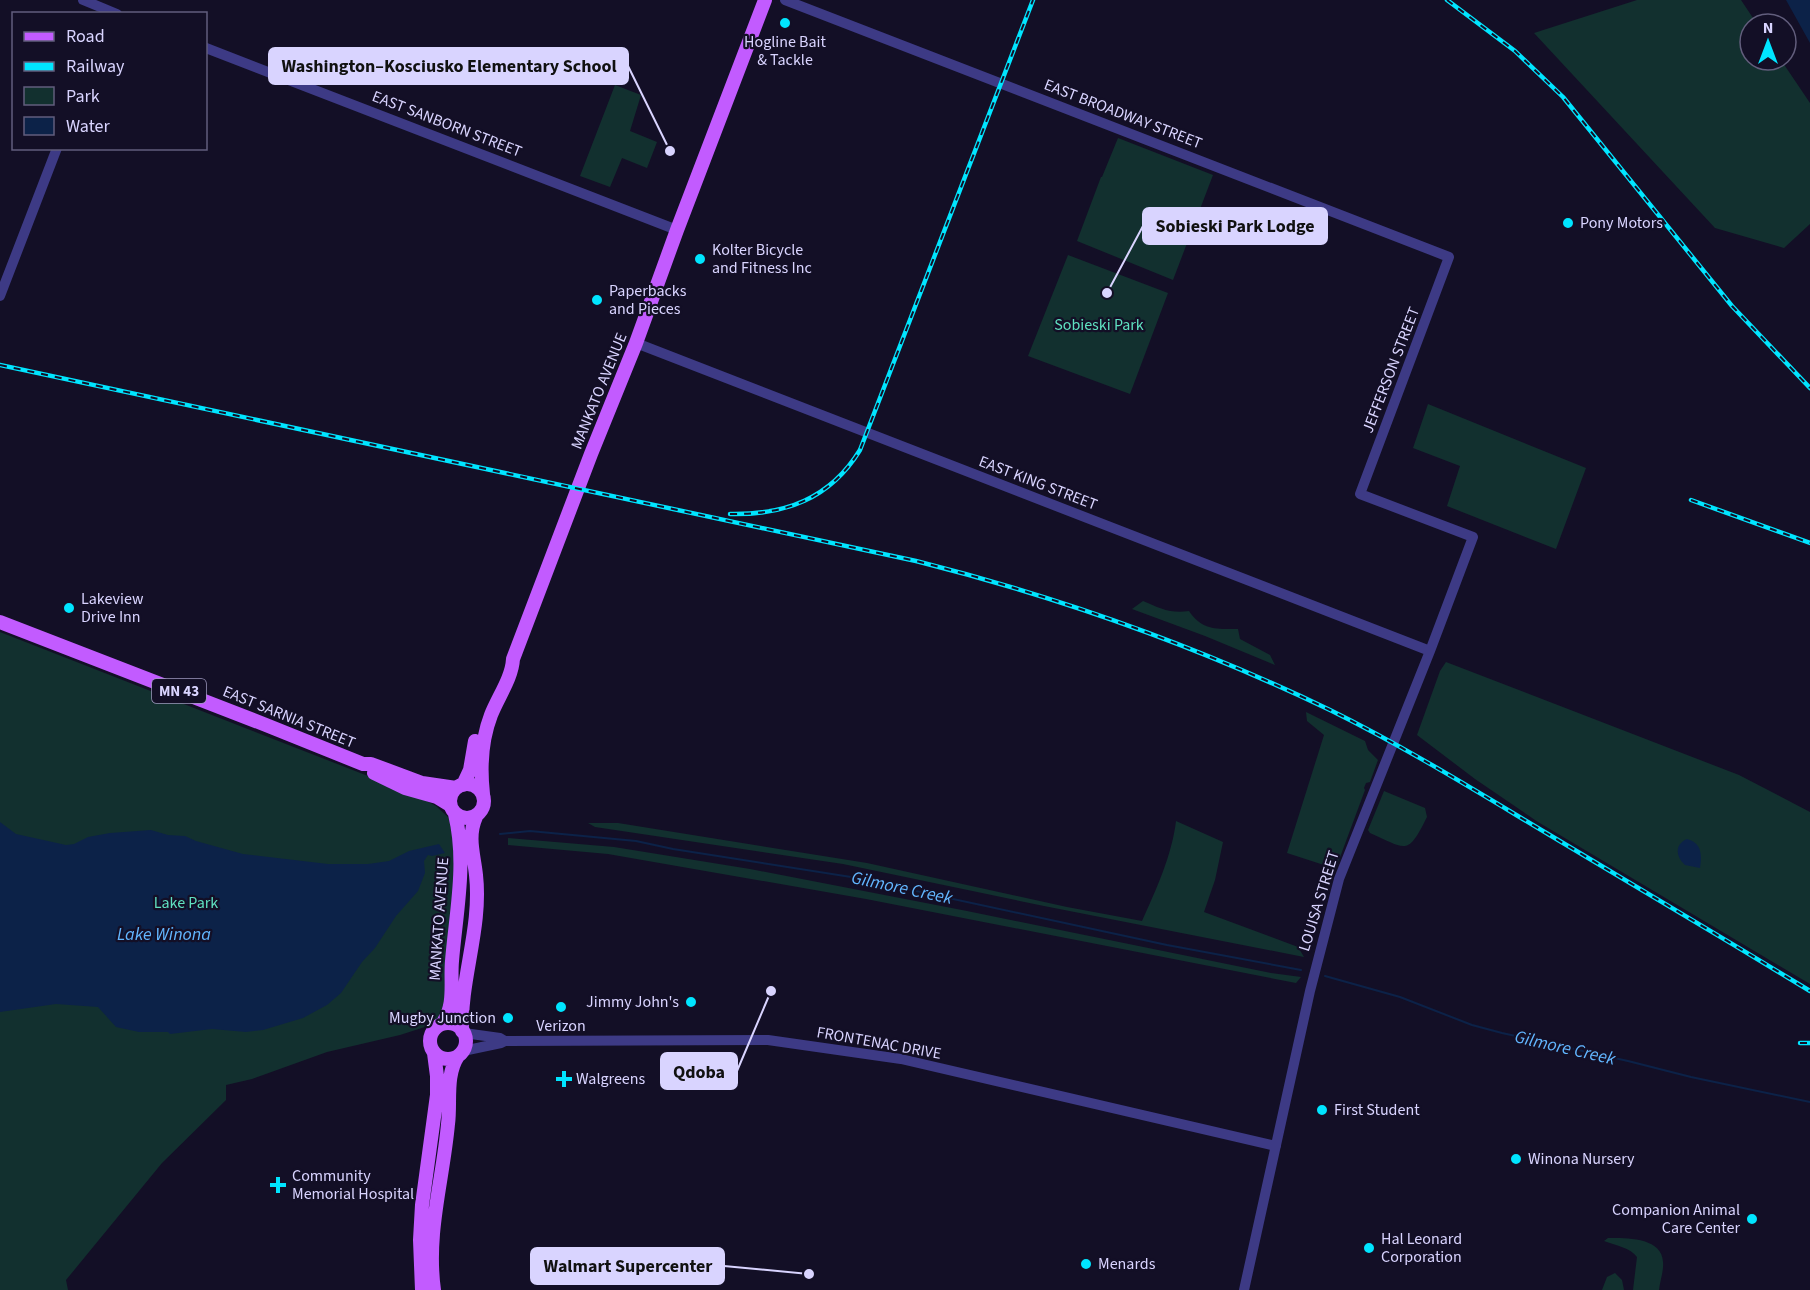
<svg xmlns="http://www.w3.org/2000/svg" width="1810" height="1290" font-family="'Source Sans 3',sans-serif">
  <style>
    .green { fill: #12302f }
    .water { fill: #0c2248 }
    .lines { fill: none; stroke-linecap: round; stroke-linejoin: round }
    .stream { stroke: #0c2248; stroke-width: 2 }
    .minor { stroke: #3d3a85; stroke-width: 10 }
    .major { stroke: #c25bff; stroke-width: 14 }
    .rail-casing { stroke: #00e5ff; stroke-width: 4.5 }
    .rail { stroke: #130f26; stroke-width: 2; stroke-dasharray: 7; stroke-linecap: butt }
    .poi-dot { fill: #00e5ff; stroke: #130f26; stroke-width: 2 }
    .labels { text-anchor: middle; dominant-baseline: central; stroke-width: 4.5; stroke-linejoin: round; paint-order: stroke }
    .shield { fill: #130f26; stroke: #9e99be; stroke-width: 1.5 }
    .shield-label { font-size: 15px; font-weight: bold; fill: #d9d4ff }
    .poi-label { font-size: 16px; fill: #d9d4ff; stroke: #130f26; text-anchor: start }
    .street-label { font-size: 16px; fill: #d9d4ff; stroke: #130f26 }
    .park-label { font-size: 16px; fill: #5fe0c0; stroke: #130f26 }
    .water-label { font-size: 18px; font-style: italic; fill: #62b6ff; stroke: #130f26 }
    .leader { fill: none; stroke: #d9d4ff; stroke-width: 2 }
    .callout-dot { fill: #d9d4ff; stroke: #130f26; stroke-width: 2 }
    .callout { fill: #d9d4ff; stroke: #d9d4ff; stroke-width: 2 }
    .callout-label { font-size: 18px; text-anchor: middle; font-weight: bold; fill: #111 }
  </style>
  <rect width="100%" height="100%" fill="#130f26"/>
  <!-- green -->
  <path class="green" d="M1637 0H1741L1757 24H1750V60H1781L1810 103V224L1784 248 1715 228 1534 33Z
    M615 85 641 95 630 131 657 142 647 168 622 158 610 187 580 176Z
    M1118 138 1213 175 1173 280 1077 241 1101 177H1102Z
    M1068 255 1168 293 1130 394 1028 356Z
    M1428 404 1586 468 1556 549 1447 506 1460 466 1413 448Z
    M1143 601C1159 608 1171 614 1189 611 1202 631 1218 629 1238 629L1240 639 1270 655 1275 665 1205 636 1132 609Z
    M0 632 414 794 436 806 448 817 455 832 457 861 444 1010 439 1018 431 1025 400 1035 327 1052 252 1079 226 1085V1100L162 1163 66 1280 68 1290H0Z
    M1446 662 1739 775 1810 812V984L1538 822 1475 779 1417 735 1440 671Z
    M1306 712 1365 741 1368 750 1378 760 1370 782 1366 783 1364 788 1365 790 1339 860 1334 867 1327 866 1287 853 1324 735 1307 721Z
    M1384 791 1425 808 1427 817C1407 857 1407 849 1370 833L1368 830Z
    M1176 821 1223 842 1215 880 1204 912 1298 947 1304 957 1044 906 843 864 595 827 588 823H618L867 863 1067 907 1142 921C1156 890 1172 855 1176 821Z
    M508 838 614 847 750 869 967 911 1271 973 1301 977 1296 983 866 899 608 854 508 845Z
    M1608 1238C1626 1238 1662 1237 1663 1262 1664 1270 1660 1281 1659 1290H1633L1637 1257C1631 1248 1615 1245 1604 1241Z
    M1615 1273 1622 1280 1624 1290H1602L1607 1277Z"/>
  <!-- water -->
  <path class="water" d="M1786 0H1810V43Z
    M0 822 16 834 66 845 74 844 88 837 110 833 151 830 168 835 185 836 196 841 243 854 328 864H368L389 861 409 851 439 844 445 853 432 856 428 855 424 861 425 873 418 891 396 916 375 948 362 962 341 993 327 1005 303 1018 263 1030 246 1032 212 1029 170 1034 168 1032H139L116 1027 98 1007 56 1004 0 1012Z
    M1687 839C1702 843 1702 855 1700 868L1685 865C1675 856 1675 844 1687 839Z"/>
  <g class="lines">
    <!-- stream -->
    <path class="stream" d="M500 834 530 831 636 841 673 849 851 877 1167 945 1301 970
      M1325 976 1400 997 1472 1025 1502 1033 1628 1061 1691 1077 1810 1102"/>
    <!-- minor -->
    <path class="minor" d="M83 0 117 14
      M785 0 1449 257 1360 494 1473 537 1430 651 1339 879 1310 991 1244 1290
      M206 48 677 230
      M0 296 57 148
      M636 343 1430 651
      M464 1033 500 1038 505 1041
      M463 1051 501 1043 505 1041 768 1040 901 1059 1276 1146"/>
    <!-- major -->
    <path class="major" d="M0 622 266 725 363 764H371L422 783 456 788
      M374 773 405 788 437 797 450 805
      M450 801a17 17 0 1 1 34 0a17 17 0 1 1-34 0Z
      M463 785 470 770 475 741
      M483 794C480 767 481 741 491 715 498 697 512 678 513 659L591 454 636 343 677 230 765 0
      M430 1041a18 18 0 1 1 36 0a18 18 0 1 1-36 0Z
      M442 1024C456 1005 450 983 452 961 456 912 467 863 455 814
      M462 1031C460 979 482 928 476 875 474 855 467 837 476 817
      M422 1290 420 1240 422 1205 437 1095V1076L434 1053
      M434 1290C426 1233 443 1180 448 1124 451 1102 445 1076 458 1056"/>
    <!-- rail casing -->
    <g class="rail-casing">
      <path id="rail" d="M1447 0 1515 51 1563 97 1732 306 1810 388
        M0 365 916 561C1059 597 1197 646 1330 710 1405 747 1476 791 1548 834 1635 886 1723 938 1810 991
        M1691 500 1810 543
        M730 514C785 515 830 499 860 450L1033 0
        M1800 1043H1810"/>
    </g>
    <!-- rail -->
    <use href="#rail" class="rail"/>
  </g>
  <!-- markers -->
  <g class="poi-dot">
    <circle cx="785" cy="23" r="6"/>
    <circle cx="1568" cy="223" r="6"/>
    <circle cx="700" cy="259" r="6"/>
    <circle cx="597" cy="300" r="6"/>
    <circle cx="69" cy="608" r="6"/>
    <circle cx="691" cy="1002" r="6"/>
    <circle cx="561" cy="1007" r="6"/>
    <circle cx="508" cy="1018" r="6"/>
    <path d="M561 1070h6v6h6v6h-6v6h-6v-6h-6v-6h6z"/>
    <circle cx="1322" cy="1110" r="6"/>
    <circle cx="1516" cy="1159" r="6"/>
    <path d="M275 1176h6v6h6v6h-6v6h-6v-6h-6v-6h6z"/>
    <circle cx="1752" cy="1219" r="6"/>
    <circle cx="1369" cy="1248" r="6"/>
    <circle cx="1086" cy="1264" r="6"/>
  </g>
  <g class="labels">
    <!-- shield labels -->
    <rect class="shield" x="152" y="679" width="54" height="24" rx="4.5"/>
    <g class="shield-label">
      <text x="179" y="691">MN 43</text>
    </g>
    <!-- poi labels -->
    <g class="poi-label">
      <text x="785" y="42" text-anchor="middle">Hogline Bait<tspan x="785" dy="18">&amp; Tackle</tspan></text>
      <text x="1580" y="223">Pony Motors</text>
      <text x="712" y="250">Kolter Bicycle<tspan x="712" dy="18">and Fitness Inc</tspan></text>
      <text x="609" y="291">Paperbacks<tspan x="609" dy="18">and Pieces</tspan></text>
      <text x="81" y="599">Lakeview<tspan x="81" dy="18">Drive Inn</tspan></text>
      <text x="679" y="1002" text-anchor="end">Jimmy John's</text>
      <text x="496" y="1018" text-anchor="end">Mugby Junction</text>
      <text x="561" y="1026" text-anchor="middle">Verizon</text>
      <text x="576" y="1079">Walgreens</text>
      <text x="1334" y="1110">First Student</text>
      <text x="1528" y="1159">Winona Nursery</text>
      <text x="292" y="1176">Community<tspan x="292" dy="18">Memorial Hospital</tspan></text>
      <text x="1740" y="1210" text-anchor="end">Companion Animal<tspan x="1740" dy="18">Care Center</tspan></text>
      <text x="1381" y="1239">Hal Leonard<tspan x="1381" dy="18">Corporation</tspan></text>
      <text x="1098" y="1264">Menards</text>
    </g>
    <!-- street labels -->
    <g class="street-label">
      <text transform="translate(1123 114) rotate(21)">EAST BROADWAY STREET</text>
      <text transform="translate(447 124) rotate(21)">EAST SANBORN STREET</text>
      <text transform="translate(1391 370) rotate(-69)">JEFFERSON STREET</text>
      <text transform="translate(599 391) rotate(-68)">MANKATO AVENUE</text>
      <text transform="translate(1038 483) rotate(21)">EAST KING STREET</text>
      <text transform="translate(289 717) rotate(22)">EAST SARNIA STREET</text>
      <text transform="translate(1319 901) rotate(-73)">LOUISA STREET</text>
      <text transform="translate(439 919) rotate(-86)">MANKATO AVENUE</text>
      <text transform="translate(879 1043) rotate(10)">FRONTENAC DRIVE</text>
    </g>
    <!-- park labels -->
    <g class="park-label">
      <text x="1099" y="325">Sobieski Park</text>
      <text x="186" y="903">Lake Park</text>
    </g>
    <!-- water labels -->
    <g class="water-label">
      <text transform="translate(902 888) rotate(12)">Gilmore Creek</text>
      <text x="164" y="934">Lake Winona</text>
      <text transform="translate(1565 1048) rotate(13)">Gilmore Creek</text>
    </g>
  </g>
  <!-- callouts -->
  <path class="leader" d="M670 151L628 66M1107 293L1143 226M771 991L737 1071M809 1274L724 1266"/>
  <g class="callout-dot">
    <circle cx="670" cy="151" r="6"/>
    <circle cx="1107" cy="293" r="6"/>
    <circle cx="771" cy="991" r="6"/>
    <circle cx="809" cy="1274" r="6"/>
  </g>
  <g class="callout">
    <rect x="269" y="48" width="359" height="36" rx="6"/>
    <rect x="1143" y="208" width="184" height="36" rx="6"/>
    <rect x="661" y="1053" width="76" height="36" rx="6"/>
    <rect x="531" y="1248" width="193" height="36" rx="6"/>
  </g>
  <g class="callout-label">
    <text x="449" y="72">Washington–Kosciusko Elementary School</text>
    <text x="1235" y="232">Sobieski Park Lodge</text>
    <text x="699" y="1078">Qdoba</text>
    <text x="628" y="1272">Walmart Supercenter</text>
  </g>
  <!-- legend -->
  <rect x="12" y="12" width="195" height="138" fill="#130f26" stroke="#625e7d" stroke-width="1.5"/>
  <rect x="24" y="32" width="30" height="9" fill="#c25bff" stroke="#625e7d" stroke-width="1.5"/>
  <text x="66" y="42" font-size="18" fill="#d9d4ff">Road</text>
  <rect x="24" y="62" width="30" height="9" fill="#00e5ff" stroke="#625e7d" stroke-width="1.5"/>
  <text x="66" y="72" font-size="18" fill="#d9d4ff">Railway</text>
  <rect x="24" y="87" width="30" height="18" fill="#12302f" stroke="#625e7d" stroke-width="1.5"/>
  <text x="66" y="102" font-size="18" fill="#d9d4ff">Park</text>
  <rect x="24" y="117" width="30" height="18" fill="#0c2248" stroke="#625e7d" stroke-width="1.5"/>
  <text x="66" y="132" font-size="18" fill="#d9d4ff">Water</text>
  <!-- north arrow -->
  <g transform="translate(1768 42)"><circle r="28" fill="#130f26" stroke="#625e7d" stroke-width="1.5"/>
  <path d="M0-4.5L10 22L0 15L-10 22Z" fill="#00e5ff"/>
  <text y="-9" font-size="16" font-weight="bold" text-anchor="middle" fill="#d9d4ff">N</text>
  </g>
</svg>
